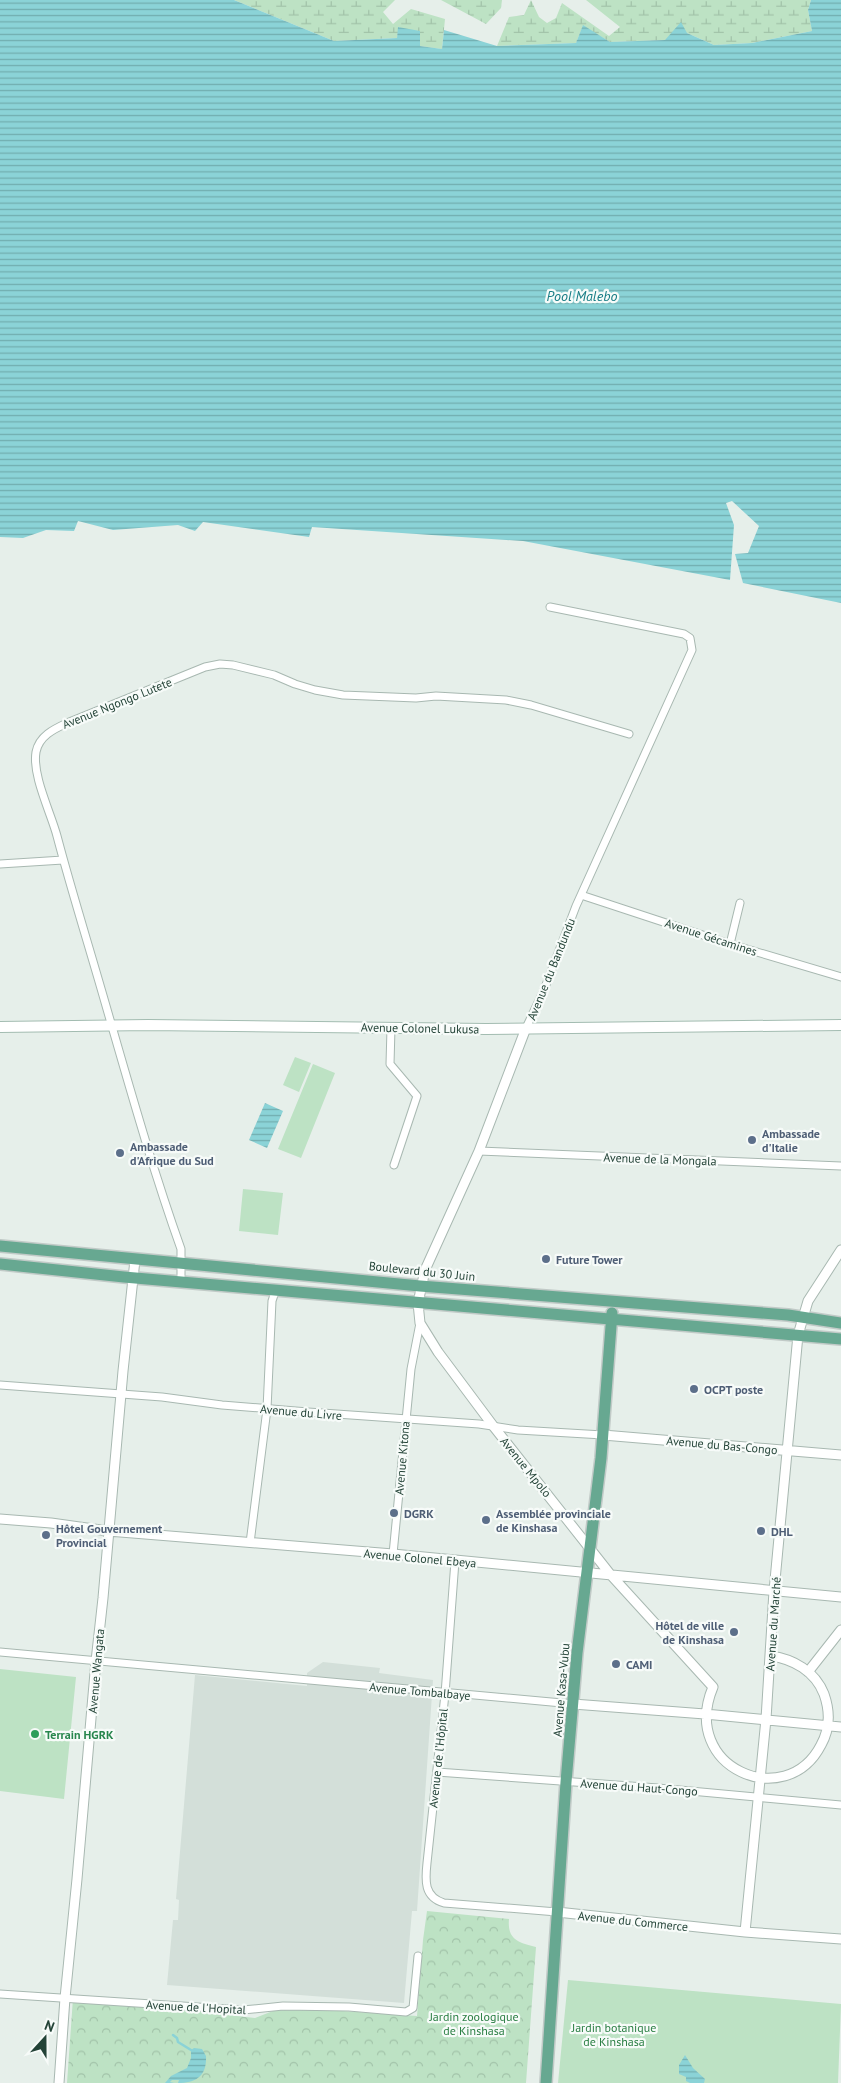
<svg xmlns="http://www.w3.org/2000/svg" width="841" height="2083" font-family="'PT Sans',sans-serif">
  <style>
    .built { fill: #d3dfd9 }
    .wetland { fill: url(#wetland-marsh) }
    .park { fill: url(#park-crowns) }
    .garden { fill: #bde2c4 }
    .water { fill: url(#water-rules) }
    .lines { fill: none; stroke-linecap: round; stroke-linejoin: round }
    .stream { stroke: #8bd3d7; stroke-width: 2.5 }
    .minor-casing { stroke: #a8b8b1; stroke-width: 9 }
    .tertiary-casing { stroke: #a8b8b1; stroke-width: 11 }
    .secondary-casing { stroke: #a3bcb1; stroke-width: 12 }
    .primary-casing { stroke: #c1cac7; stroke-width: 14 }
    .minor { stroke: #fff; stroke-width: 7 }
    .tertiary { stroke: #fff; stroke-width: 9 }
    .secondary { stroke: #fff; stroke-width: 10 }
    .primary { stroke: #67a891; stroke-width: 11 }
    .service-dot { fill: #5c6f8a; stroke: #f7fbf9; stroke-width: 2 }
    .leisure-dot { fill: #2e9e5b; stroke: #f7fbf9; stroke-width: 2 }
    .labels { text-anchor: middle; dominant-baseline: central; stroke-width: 4.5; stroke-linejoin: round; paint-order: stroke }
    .street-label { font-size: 12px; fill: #234337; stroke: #f7fbf9 }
    .service-label { font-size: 12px; font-weight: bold; fill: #4e5e75; stroke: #f7fbf9; text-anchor: start }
    .leisure-label { font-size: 12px; font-weight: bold; fill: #27864d; stroke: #f7fbf9; text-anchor: start }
    .park-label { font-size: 12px; fill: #297e42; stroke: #f7fbf9 }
    .water-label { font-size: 14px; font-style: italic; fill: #177d85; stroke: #f7fbf9 }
  </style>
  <defs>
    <pattern id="wetland-marsh" width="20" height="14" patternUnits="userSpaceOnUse" patternTransform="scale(1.25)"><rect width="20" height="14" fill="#bde2c4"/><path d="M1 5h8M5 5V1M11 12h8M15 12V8" fill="none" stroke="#a2c3a9"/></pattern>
    <pattern id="park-crowns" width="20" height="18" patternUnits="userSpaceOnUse" patternTransform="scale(1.25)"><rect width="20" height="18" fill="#bde2c4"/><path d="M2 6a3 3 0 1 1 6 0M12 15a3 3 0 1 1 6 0" fill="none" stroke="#a2c3a9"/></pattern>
    <pattern id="water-rules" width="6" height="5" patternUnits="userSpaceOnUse" patternTransform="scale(1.25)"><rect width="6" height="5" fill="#8bd3d7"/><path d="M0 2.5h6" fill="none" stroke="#71adaf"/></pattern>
  </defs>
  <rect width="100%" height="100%" fill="#e6efea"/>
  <!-- built -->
  <path class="built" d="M323 1662 380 1668 379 1673 433 1680 417 1911H412L404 2003 167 1985 173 1920H178L179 1900 176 1899 195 1675 307 1686V1673Z"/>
  <!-- wetland -->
  <path class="wetland" d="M234 0H395L383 12 393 24 411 9 445 19 442 49 420 46 399 27 397 38 334 41Z
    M441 0H502L501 8 486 24Z
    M531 0 539 17 547 23 556 18 562 3 609 36 620 27 586 0H811L808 10 812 31 752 43 714 45 687 33 665 40 610 42 583 26 576 43 497 46 509 17 524 15Z"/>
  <!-- park -->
  <path class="park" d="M427 1911 509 1919C507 1940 519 1943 536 1947L526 2083H67L73 1998 255 2018 283 2007 417 2016 423 1940Z"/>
  <!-- garden -->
  <path class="garden" d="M295 1057 311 1063 299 1092 283 1085Z
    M313 1064 335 1073 301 1158 278 1149Z
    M243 1189 283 1193 278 1235 239 1231Z
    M0 1669 76 1677 64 1799 0 1791Z
    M568 1980 841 2004 838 2083H558Z"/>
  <!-- water -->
  <path class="water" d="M0 0H234L334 41 397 38 398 27 420 31V46L442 49 444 30 497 46 576 43 583 25 610 42 665 40 681 22 687 33 714 45 752 43 812 31 808 10 811 0H841V603L743 583 735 554 748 553 759 526 732 501 726 503 734 525 730 580 523 541 312 527 309 537 203 522 195 531 178 525 113 530 78 521 74 531 46 530 23 538 0 537Z
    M265 1103 283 1111 267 1148 249 1140Z
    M194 2048 202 2049 206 2056C207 2076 196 2083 178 2083L179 2080H172L170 2082 174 2083H165L171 2076 187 2068 191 2058V2050Z
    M685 2055 693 2068 705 2079 704 2083H690L686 2081V2077L679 2074V2065Z"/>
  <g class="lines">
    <!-- stream -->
    <path class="stream" d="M173 2035 177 2038 178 2042 191 2050"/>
    <!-- minor casing -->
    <g class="minor-casing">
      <path id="minor" d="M0 864 63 860
        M581 895 730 944 841 977
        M730 944 740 903
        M391 1028 390 1064 417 1096 394 1165
        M526 1028 544 990 576 906 692 650 690 638 684 634 550 607
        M479 1151 841 1166
        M181 1281V1249C151 1165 127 1078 102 992 87 940 71 889 57 836 51 813 32 776 36 752 39 736 54 729 67 723L205 667 220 664 233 665 274 675 295 684 315 690 343 695 416 698 436 696 506 700 531 705 629 734
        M0 1385 162 1397 222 1405 308 1412 479 1424 518 1430 603 1435
        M250 1543 267 1409 272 1301 276 1289
        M393 1554 411 1369 420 1323
        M455 1561 445 1694 427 1863C425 1881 424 1897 444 1903L557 1912
        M0 1652 573 1704
        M437 1772 658 1788 841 1805
        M0 1994 243 2010 283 2006 349 2007 406 2012 413 2008 418 1956"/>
    </g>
    <!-- tertiary casing -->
    <g class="tertiary-casing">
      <path id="tertiary" d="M526 1028 479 1151 425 1270 418 1303 420 1323 438 1352 494 1427 610 1574 713 1687C679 1768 786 1813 821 1745 830 1729 830 1711 824 1694 815 1671 793 1659 771 1656
        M603 1435 841 1455
        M0 1519 51 1523 108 1531 393 1554 841 1597
        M808 1672 841 1630
        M573 1704 705 1714 841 1727
        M557 1912 745 1932 841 1939
        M745 1932 766 1719 774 1591 798 1335 808 1301 841 1250
        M59 2083 65 1998 77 1879 96 1661 103 1598 123 1371 135 1260"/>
    </g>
    <!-- secondary casing -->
    <g class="secondary-casing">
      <path id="secondary" d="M0 1027 148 1025 486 1029 841 1025"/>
    </g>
    <!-- primary casing -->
    <g class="primary-casing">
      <path id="primary" d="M0 1246 420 1286 788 1315 841 1323
        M0 1264 124 1277 841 1339
        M546 2083 566 1782 577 1653 601 1458 612 1313"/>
    </g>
    <!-- minor -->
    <use href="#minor" class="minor"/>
    <!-- tertiary -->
    <use href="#tertiary" class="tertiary"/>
    <!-- secondary -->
    <use href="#secondary" class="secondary"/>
    <!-- primary -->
    <use href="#primary" class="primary"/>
  </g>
  <!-- markers -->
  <g class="service-dot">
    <circle cx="752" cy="1140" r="5"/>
    <circle cx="120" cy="1153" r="5"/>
    <circle cx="546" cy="1259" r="5"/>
    <circle cx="694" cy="1389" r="5"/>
    <circle cx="394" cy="1513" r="5"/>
    <circle cx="486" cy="1520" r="5"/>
    <circle cx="761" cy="1531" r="5"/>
    <circle cx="46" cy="1535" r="5"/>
    <circle cx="734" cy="1632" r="5"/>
    <circle cx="616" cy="1664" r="5"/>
  </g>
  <circle class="leisure-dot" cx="35" cy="1734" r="5"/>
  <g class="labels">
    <!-- street labels -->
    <g class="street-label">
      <text transform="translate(117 703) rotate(-22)">Avenue Ngongo Lutete</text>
      <text transform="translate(711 937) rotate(18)">Avenue Gécamines</text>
      <text transform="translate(551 969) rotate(-68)">Avenue du Bandundu</text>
      <text transform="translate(420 1028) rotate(1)">Avenue Colonel Lukusa</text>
      <text transform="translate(660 1159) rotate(2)">Avenue de la Mongala</text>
      <text transform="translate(422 1271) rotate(6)">Boulevard du 30 Juin</text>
      <text transform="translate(301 1412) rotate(5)">Avenue du Livre</text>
      <text transform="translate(722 1445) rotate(5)">Avenue du Bas-Congo</text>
      <text transform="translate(402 1458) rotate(-85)">Avenue Kitona</text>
      <text transform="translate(526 1467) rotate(51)">Avenue Mpolo</text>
      <text transform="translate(420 1558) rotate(5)">Avenue Colonel Ebeya</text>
      <text transform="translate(773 1624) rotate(-86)">Avenue du Marché</text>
      <text transform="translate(96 1671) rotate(-85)">Avenue Wangata</text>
      <text transform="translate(561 1690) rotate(-85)">Avenue Kasa-Vubu</text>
      <text transform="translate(420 1691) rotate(5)">Avenue Tombalbaye</text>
      <text transform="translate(438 1758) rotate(-84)">Avenue de l’Hôpital</text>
      <text transform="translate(639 1787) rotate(4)">Avenue du Haut-Congo</text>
      <text transform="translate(633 1921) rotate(6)">Avenue du Commerce</text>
      <text transform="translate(196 2007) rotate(3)">Avenue de l'Hopital</text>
    </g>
    <!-- service labels -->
    <g class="service-label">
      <text x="762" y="1133">Ambassade<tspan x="762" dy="14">d'Italie</tspan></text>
      <text x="130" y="1146">Ambassade<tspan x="130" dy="14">d'Afrique du Sud</tspan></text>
      <text x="556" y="1259">Future Tower</text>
      <text x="704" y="1389">OCPT poste</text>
      <text x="404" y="1513">DGRK</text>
      <text x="496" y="1513">Assemblée provinciale<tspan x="496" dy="14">de Kinshasa</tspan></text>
      <text x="56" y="1528">Hôtel Gouvernement<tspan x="56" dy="14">Provincial</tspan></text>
      <text x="771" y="1531">DHL</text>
      <text x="724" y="1625" text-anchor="end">Hôtel de ville<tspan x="724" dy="14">de Kinshasa</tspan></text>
      <text x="626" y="1664">CAMI</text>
    </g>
    <!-- leisure labels -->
    <g class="leisure-label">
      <text x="45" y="1734">Terrain HGRK</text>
    </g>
    <!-- park labels -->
    <g class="park-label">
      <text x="474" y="2016">Jardin zoologique<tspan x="474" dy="14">de Kinshasa</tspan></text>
      <text x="614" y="2027">Jardin botanique<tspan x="614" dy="14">de Kinshasa</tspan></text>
    </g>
    <!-- water labels -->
    <g class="water-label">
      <text x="582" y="296">Pool Malebo</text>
    </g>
  </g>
  <!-- north arrow -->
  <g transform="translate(45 2038) rotate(21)" stroke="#f7fbf9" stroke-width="4" paint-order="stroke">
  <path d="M0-4L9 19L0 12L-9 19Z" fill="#234337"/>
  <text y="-8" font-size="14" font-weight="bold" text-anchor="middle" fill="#234337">N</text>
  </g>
</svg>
